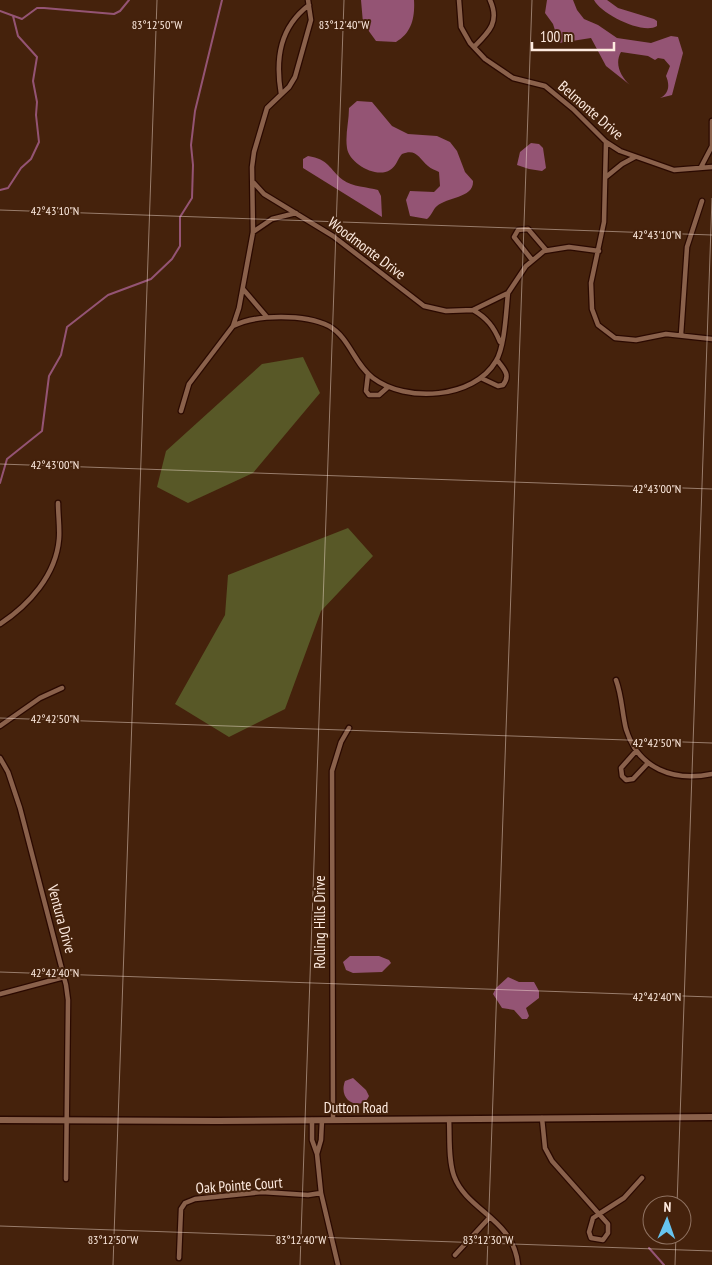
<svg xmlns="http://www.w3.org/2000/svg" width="712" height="1265" font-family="'PT Sans Narrow',sans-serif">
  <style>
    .green { fill: #585827 }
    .water { fill: #945474 }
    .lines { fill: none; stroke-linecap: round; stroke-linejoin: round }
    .stream { stroke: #945474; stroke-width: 2 }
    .street-casing { stroke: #2a0900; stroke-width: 7 }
    .secondary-casing { stroke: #2a0900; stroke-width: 9 }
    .street { stroke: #8a614b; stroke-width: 4.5 }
    .secondary { stroke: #8a614b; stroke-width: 6 }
    .ticks { fill: none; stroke: #feebe0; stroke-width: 1; stroke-opacity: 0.45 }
    .labels { text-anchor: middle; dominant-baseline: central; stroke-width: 4; stroke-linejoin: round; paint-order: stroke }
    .street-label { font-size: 15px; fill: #feebe0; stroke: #45220c }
    .ticks-label { font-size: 12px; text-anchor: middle; fill: #feebe0; stroke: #45220c; stroke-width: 4; stroke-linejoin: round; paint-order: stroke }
  </style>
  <rect width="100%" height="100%" fill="#45220c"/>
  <!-- green -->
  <path class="green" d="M303 357 320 393 253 473 188 503 157 487 166 451 262 364Z
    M348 528 373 556 321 611 285 709 229 737 175 704 225 615 228 575Z"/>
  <!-- water -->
  <path class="water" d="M361 0H414C415 17 412 33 396 42L376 41 363 23Z
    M547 0H573L577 10 584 19 598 25 617 38 651 43 671 36 678 37 683 53 672 95 660 98C669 94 670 85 666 76L670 66 664 59 658 58 655 60 648 56 621 52C614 64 621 77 630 85L606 66 591 38 559 43 553 24 545 13Z
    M594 0H607L618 8 654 19 657 21V26C643 35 601 14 594 0Z
    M357 101 372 102 392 126 408 134 437 136 450 142 457 151 465 172 473 181C474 198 447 197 437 206 433 209 432 215 427 219L410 216 406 200 410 191 434 192 440 186 439 172C436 170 431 169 428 166 419 158 416 148 402 154 398 158 396 167 390 170 376 179 349 163 347 148 345 135 349 121 349 108Z
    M531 143 539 144 543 148 546 168 542 171 529 169 517 165 520 152Z
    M308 156C329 159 329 169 343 180 352 187 368 187 378 190L381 196 382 217 303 168V159Z
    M350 956H379L389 960 391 963 382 972 353 973 346 970 343 962Z
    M508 977 519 982H534L539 991V998L526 1008 529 1016 527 1019H522L514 1010 502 1008 493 994 496 988Z
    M353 1078 366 1090 369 1096C363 1111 337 1103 345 1081Z"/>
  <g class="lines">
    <!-- stream -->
    <path class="stream" d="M0 11 22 19 37 8H44L114 14 120 11 129 0
      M0 190 8 188 21 168 31 159 39 142 36 115 37 102 33 81 37 57 18 36 13 16
      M0 483 7 459 42 431 49 376 61 355 67 327 108 295 151 279 172 259 180 246V217L192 198 193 165 191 145 195 111 222 0
      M649 1248 664 1265"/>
    <!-- street casing -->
    <g class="street-casing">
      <path id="street" d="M459 0 461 27 470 43 485 59 513 78 545 86 573 109 606 142 620 151 674 170 712 167
        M474 47C489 32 500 22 490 0
        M281 94C275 58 280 27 309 5
        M712 121V146
        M606 142 604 222 591 283 592 309 598 325 615 338 636 340 666 334 712 339
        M701 167 712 146
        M606 177 622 164 635 157
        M254 183 264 194 333 236 424 306 446 311 473 310 508 293 526 266 544 251 569 247 599 251
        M253 232 272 219 296 213
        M532 260 514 237 518 230 528 229 546 250
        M243 289 266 316
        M473 310C487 318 494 327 500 342
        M233 326C257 314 305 314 329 326 350 338 354 364 373 378 406 403 474 399 496 361 505 346 506 311 508 293
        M681 335 687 247 702 201
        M368 374 366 391 369 395H379L388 387
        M481 378 498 386 503 385C511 375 504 369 497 360
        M181 411 189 384 233 326 239 308 253 232 252 167 254 152 267 108 289 87 295 77 311 20 308 0
        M0 624C29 605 56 575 59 539 60 528 58 515 58 503
        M616 680C622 696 622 713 626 729 638 769 674 782 712 774
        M0 726 40 698 62 688
        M636 751 621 768 622 776 626 780 633 779 648 763
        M0 758 8 772 20 808 66 985 68 1000 66 1179
        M0 994 64 977
        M542 1118 545 1148 552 1161 599 1214 624 1198 642 1178
        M333 1119 332 771 341 742 349 728
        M449 1119C450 1137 448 1159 454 1176 467 1211 514 1219 518 1265
        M312 1120V1140L317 1154 321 1193 338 1265
        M317 1154 321 1140 322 1120
        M599 1214 608 1224V1233L603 1240 591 1238 589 1232 593 1218Z
        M455 1255 490 1217
        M179 1258 181 1209 185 1203 195 1199 262 1192 308 1195 321 1193"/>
    </g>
    <!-- secondary casing -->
    <g class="secondary-casing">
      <path id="secondary" d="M0 1120 218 1121 712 1117"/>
    </g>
    <!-- street -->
    <use href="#street" class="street"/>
    <!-- secondary -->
    <use href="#secondary" class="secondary"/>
  </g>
  <!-- ticks -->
  <path class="ticks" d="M0 210 712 235M0 464 712 489M0 718 712 743M0 972 712 997M677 1205 712 198M0 1226 712 1251M113 1265 157 0M300 1265 344 0M487 1265 532 0M675 1265 676 1235"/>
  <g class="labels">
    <!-- street labels -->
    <g class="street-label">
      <text transform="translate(591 110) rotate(41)">Belmonte Drive</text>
      <text transform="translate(367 248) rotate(37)">Woodmonte Drive</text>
      <text transform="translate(62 919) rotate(75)">Ventura Drive</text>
      <text transform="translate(319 922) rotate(-90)">Rolling Hills Drive</text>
      <text x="356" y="1107">Dutton Road</text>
      <text transform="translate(239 1185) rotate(-4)">Oak Pointe Court</text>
    </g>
  </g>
  <g class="ticks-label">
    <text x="157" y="29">83°12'50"W</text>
    <text x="344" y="29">83°12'40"W</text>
    <text x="55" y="215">42°43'10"N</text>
    <text x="657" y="239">42°43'10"N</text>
    <text x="55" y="469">42°43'00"N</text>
    <text x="657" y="493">42°43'00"N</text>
    <text x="55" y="723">42°42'50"N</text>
    <text x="657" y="747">42°42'50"N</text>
    <text x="55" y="977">42°42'40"N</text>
    <text x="657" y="1001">42°42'40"N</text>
    <text x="113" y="1244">83°12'50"W</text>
    <text x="301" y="1244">83°12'40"W</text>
    <text x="488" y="1244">83°12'30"W</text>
  </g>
  <!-- north arrow -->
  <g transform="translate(667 1220) rotate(2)"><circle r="24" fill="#45220c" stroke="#8f7261"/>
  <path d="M0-4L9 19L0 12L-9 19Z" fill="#66c4ef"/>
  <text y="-8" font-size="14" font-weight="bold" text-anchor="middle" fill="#feebe0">N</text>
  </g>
  <!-- scale -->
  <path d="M532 42v8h82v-8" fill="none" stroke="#feebe0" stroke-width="2.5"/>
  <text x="540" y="42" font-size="15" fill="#feebe0" stroke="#45220c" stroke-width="4" paint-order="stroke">100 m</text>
</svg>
